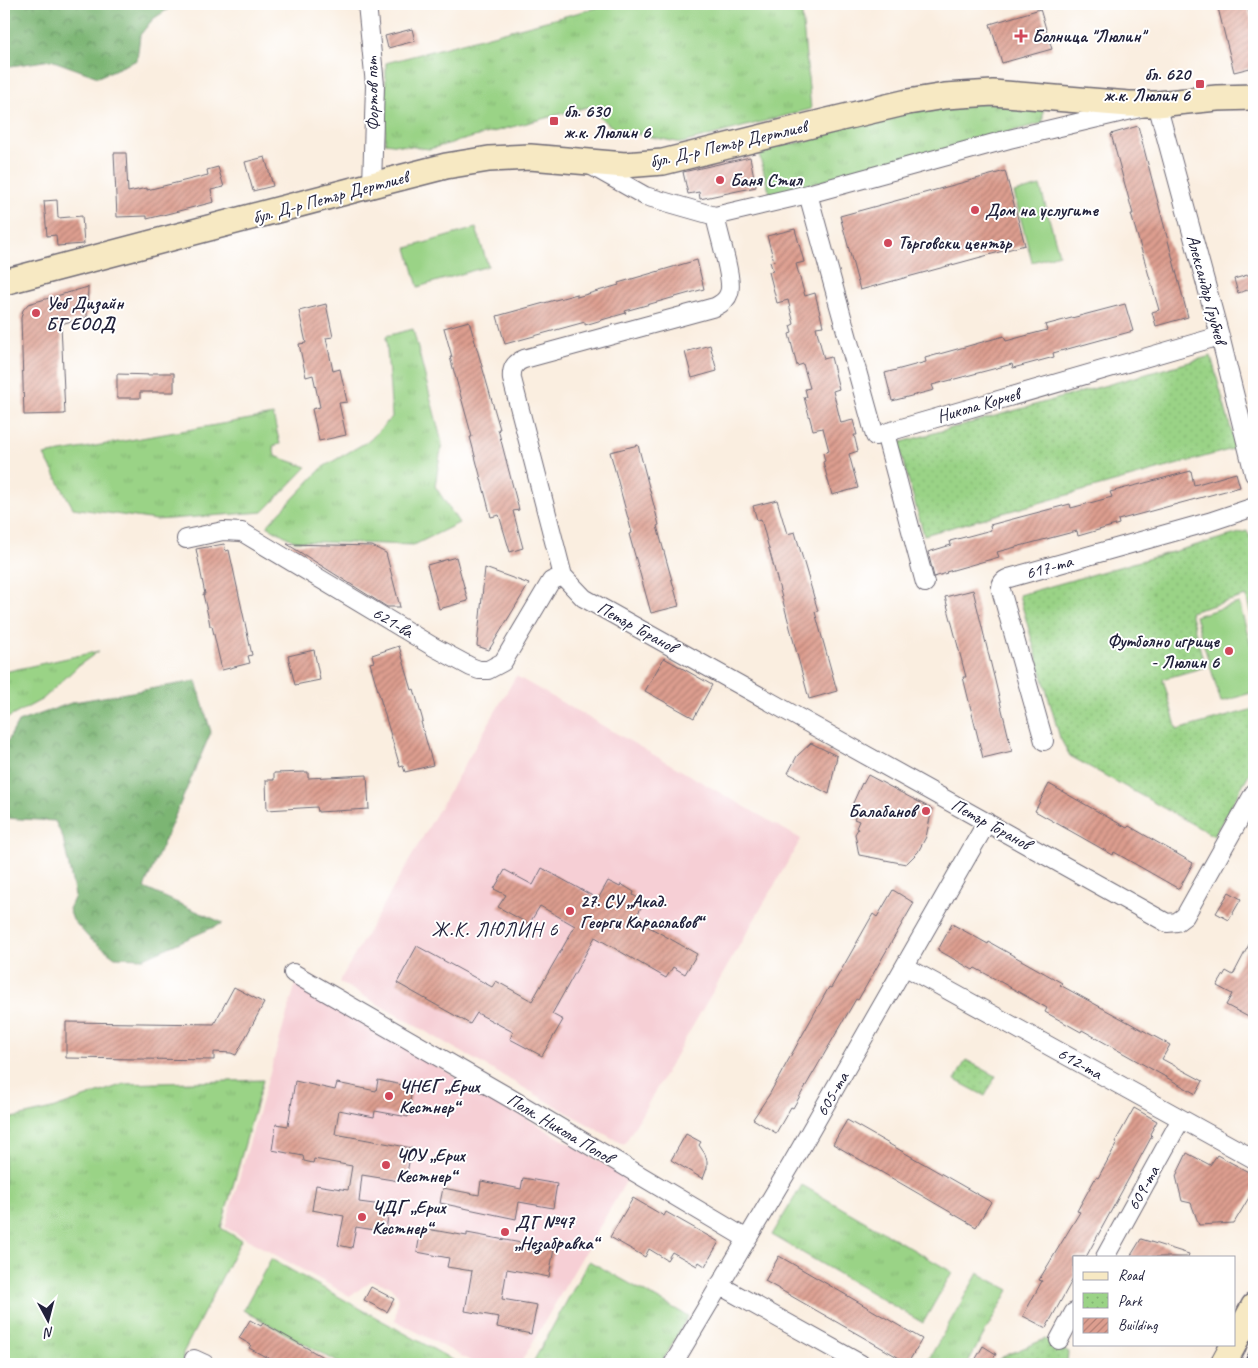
<svg xmlns="http://www.w3.org/2000/svg" width="1258" height="1368" font-family="Caveat,sans-serif">
  <style>
    .built { fill: #f6cfd5 }
    .grass { fill: url(#grass-tufts); stroke: #5e7a60 }
    .forest { fill: url(#forest-crowns); stroke: #4e6c57 }
    .park { fill: url(#park-dots); stroke: #5e7a60 }
    .garden { fill: #9ad386; stroke: #5e7a60 }
    .building { fill: url(#building-hatch) }
    .lines { fill: none; stroke-linecap: round; stroke-linejoin: round }
    .street-casing { stroke: #6e6975; stroke-width: 20 }
    .secondary-casing { stroke: #6e6975; stroke-width: 28 }
    .street { stroke: #fff; stroke-width: 18 }
    .secondary { stroke: #f7e9c3; stroke-width: 25 }
    .tram { stroke: #22223b; stroke-width: 1 }
    .poi-dot { fill: #d1495b; stroke: #fff; stroke-width: 2 }
    .labels { text-anchor: middle; dominant-baseline: central; stroke-width: 4; stroke-linejoin: round; paint-order: stroke }
    .poi-label { font-size: 18px; font-weight: bold; fill: #22223b; stroke: #fff; text-anchor: start }
    .street-label { font-size: 18px; fill: #22223b; stroke: #fff }
    .quarter-label { font-size: 20px; letter-spacing: 1px; fill: #22223b; stroke: #fff }
  </style>
  <defs>
    <pattern id="grass-tufts" width="24" height="20" patternUnits="userSpaceOnUse" patternTransform="scale(1.25)"><rect width="24" height="20" fill="#9ad386"/><path d="M3 7l-1-3M5 7V3M7 7l1-3M15 17l-1-3M17 17v-4M19 17l1-3" fill="none" stroke="#84b575"/></pattern>
    <pattern id="forest-crowns" width="20" height="18" patternUnits="userSpaceOnUse" patternTransform="scale(1.25)"><rect width="20" height="18" fill="#7bb573"/><path d="M2 6a3 3 0 1 1 6 0M12 15a3 3 0 1 1 6 0" fill="none" stroke="#649360"/></pattern>
    <pattern id="park-dots" width="8" height="8" patternUnits="userSpaceOnUse" patternTransform="scale(1.25)"><rect width="8" height="8" fill="#9ad386"/><path d="M2 2h.1M6 6h.1" fill="none" stroke="#84b575" stroke-width="1.8" stroke-linecap="round"/></pattern>
    <pattern id="building-hatch" width="6" height="6" patternUnits="userSpaceOnUse" patternTransform="scale(1.25)"><rect width="6" height="6" fill="#dd9e8f"/><path d="M-1 1l2-2M0 6l6-6M5 7l2-2" fill="none" stroke="#b38076"/></pattern>
  </defs>
  <rect width="100%" height="100%" fill="#fff"/>
  <filter id="ink" filterUnits="userSpaceOnUse"><feTurbulence type="fractalNoise" baseFrequency=".02" numOctaves="2"/><feDisplacementMap in="SourceGraphic" scale="10" xChannelSelector="R" yChannelSelector="G"/><feConvolveMatrix kernelMatrix="1 2 1 2 8 2 1 2 1" color-interpolation-filters="sRGB"/></filter>
  <filter id="wash" filterUnits="userSpaceOnUse"><feTurbulence type="fractalNoise" baseFrequency=".0096" numOctaves="4" result="noise"/><feDisplacementMap in="SourceGraphic" scale="20" xChannelSelector="R" yChannelSelector="G"/><feGaussianBlur stdDeviation="1.12" result="paint"/><feColorMatrix in="noise" values="0 0 0 0 0 0 0 0 0 0 0 0 0 0 0 0 0 1.4 0 .05"/><feComposite in="paint" operator="in"/></filter>
  <g filter="url(#wash)">
    <rect width="100%" height="100%" fill="#faeee0"/>
    <!-- built -->
    <path class="built" d="M516 676 801 839 624 1145 339 982Z
      M296 983 628 1178 520 1364H476L395 1320 398 1295 389 1285 371 1281 350 1296 225 1227Z"/>
    <!-- grass -->
    <path class="grass" d="M611 4H801L811 109 682 143 616 130 587 107 429 149 385 143 386 63Z
      M945 102 1043 104V123L770 195 758 150 807 141 831 128Z
      M413 329 442 443 435 486 459 523 414 545 294 541 267 526 323 467 370 440 392 417 386 336Z
      M273 415 280 444 273 446 275 456 307 467 263 512 156 520 73 508 44 455Z
      M99 651 78 666 43 699 4 720V672Z
      M263 1080 221 1228 241 1240 183 1353V1364H4V1120L52 1109 124 1084Z
      M802 1185 952 1272 923 1323 772 1235Z
      M271 1259 460 1364H341L243 1310Z
      M589 1261 688 1316 661 1364H532Z
      M978 1273 1009 1290 967 1364H926Z"/>
    <!-- forest -->
    <path class="forest" d="M4 4H176L153 19 140 35 137 60 98 77 51 60 4 67Z
      M196 681 211 732 144 888 223 923 144 958 115 957 89 938 73 920 69 909 75 896 63 838 55 821 4 818V748L18 722 74 702Z"/>
    <!-- park -->
    <path class="park" d="M1211 356 1236 448 924 535 898 443Z
      M1247 531 1254 544V626L1246 596 1190 612 1205 667 1163 679 1177 730 1254 709V765L1214 836 1070 756 1060 738 1019 595Z
      M966 1060 996 1076 985 1096 955 1080Z
      M1045 1339 1068 1352 1067 1364H996L1000 1358Z"/>
    <!-- garden -->
    <path class="garden" d="M1040 186 1059 254 1032 262 1014 193Z
      M476 228 488 266 418 287 407 248Z
      M1239 603 1254 656V692L1221 702 1195 616Z"/>
    <g id="blocks">
      <!-- building -->
      <path class="building" d="M1217 4H1247L1254 31V67L1234 72Z
        M1040 9 1052 49 1002 63 990 24Z
        M412 29 415 41 388 48 385 36Z
        M1138 126 1188 317 1156 326 1152 312 1159 310 1131 214H1133L1111 134Z
        M114 153H126L128 192 147 188V190L208 175 207 170 218 167 224 187 211 190 214 202 147 219V216L117 217Z
        M265 157 273 186 253 191 245 162Z
        M750 157 756 187 700 199 699 192 688 194 683 172Z
        M1005 171 1025 245 860 290 840 216Z
        M57 200 58 218 82 216 84 244 57 246 56 235 47 236 44 201Z
        M795 229 804 262 796 264 805 296 815 293 823 326 816 327 824 359 831 357 839 389 833 391 841 423 853 420 857 435H854L858 451 849 454 858 488 832 495 823 462 825 461 823 453 829 451 823 428 813 430 804 397H807L805 389 810 388 803 364 797 366 789 334 792 333 790 326 794 324 788 300 777 303 769 272 773 271 770 262 774 261 767 236Z
        M697 260 704 289 625 311 626 313 605 319 585 325V322L505 344 497 316 577 294V297L619 285 618 283Z
        M1254 273V288L1238 293 1234 279Z
        M88 287 87 317 61 324 65 414 24 415 21 318 23 310 28 304Z
        M326 304 333 337 326 338 333 371 340 369 347 402 339 403 346 435 319 441 312 409 320 407 313 375 306 377 299 344 306 343 299 311Z
        M1125 304 1133 331 1053 353 1054 357 1013 368 1012 364 932 385 934 390 892 401 885 373 926 362 925 358 1004 336 1006 341 1047 330 1045 325Z
        M469 321 500 429H498L519 510 513 511 523 548 510 552 499 515 491 517 470 437H472L450 357H452L444 328Z
        M710 345 717 371 692 378 685 352Z
        M153 373H174V392H140V398H117V374L153 375Z
        M638 445 659 525 657 526 679 606 651 613 629 534 632 533 610 452Z
        M1191 471 1194 485 1236 473 1240 487 1118 520 1119 524 1078 536 1077 531 997 552 999 557 946 572 947 573 934 577 928 552 951 545 950 541 991 530 990 525 1070 504 1071 508 1112 497 1110 492Z
        M777 500 787 534 795 532 818 611 815 612 837 691 809 699 761 519 757 520 753 506Z
        M224 544 226 551 229 550 252 655 248 656 250 663 222 670 212 626H210L209 620 203 594H205L196 549Z
        M287 544 372 546 386 553 400 607H387Z
        M456 557 468 601 439 609 427 565Z
        M485 568 529 584 489 650 477 646Z
        M973 590 1012 751 983 758 963 677H966L945 597Z
        M399 646 412 690 414 689 423 721 421 722 433 765 405 772 403 766 400 767 370 663 374 662 372 655Z
        M314 650 320 680 295 685 288 656Z
        M664 658 712 685 694 718 645 691Z
        M811 743 837 756 829 794 788 773 797 756Z
        M308 772V778L367 775 369 809 318 812 317 807 267 810 266 780H274V773Z
        M868 775 932 809 926 837 918 852 906 864 859 855 855 834 858 829 856 828 859 821 854 819 858 811 853 808 855 804 853 803 862 783 863 784Z
        M1049 784 1127 828 1129 826 1193 863 1179 889 1114 852 1113 855 1035 811Z
        M542 868 598 899 608 881 620 887 621 884 634 892 633 895 644 902 635 919 697 954 685 974 673 967 666 978 595 937 552 1014 563 1020 542 1056 510 1039 513 1032 477 1013 470 1024 397 983 417 946 492 987 496 981 532 1001 575 926 540 906 529 924 498 907 506 895 494 889 505 870 533 885Z
        M893 890 914 903 858 1000 856 999 793 1108 791 1107 776 1133 753 1119 769 1095 829 987 831 988 873 914 877 917Z
        M1229 892 1241 899 1229 920 1216 913Z
        M952 924 988 944 989 942 1062 983 1060 985 1170 1045 1162 1059 1203 1081 1196 1094 1082 1030 1081 1032 1045 1012 1047 1008 999 981 975 968 973 970 938 950Z
        M1254 935V1020L1226 1005 1232 994 1217 986 1226 971 1233 975Z
        M234 987 264 1003 236 1055 231 1053 214 1052V1060L66 1058V1022L214 1024Z
        M378 1080 412 1087 408 1117 375 1111 374 1117 339 1110 335 1134 412 1148 405 1182 362 1175 359 1202 389 1206 386 1232 356 1227 352 1248 338 1245 344 1216 312 1210 316 1185 348 1190 352 1166 314 1159 313 1163 304 1161 303 1156 272 1150 276 1124 288 1126 295 1081 335 1090 337 1083 376 1091Z
        M1134 1108 1157 1121 1150 1134 1152 1136 1086 1257H1074V1277L1046 1328 1023 1316 1042 1281 1039 1280 1080 1212 1077 1211 1096 1177 1098 1178 1117 1143 1115 1142Z
        M847 1120 991 1202 976 1227 833 1144Z
        M686 1134 701 1142 699 1145 705 1154 707 1161V1168L703 1179 671 1160Z
        M1187 1153 1210 1165 1217 1155 1254 1175V1189L1234 1223 1199 1225 1191 1203 1182 1201 1176 1176Z
        M523 1178 557 1184 553 1208 519 1202 516 1219 440 1203 443 1188 479 1195 481 1181 521 1189Z
        M633 1198 664 1216 666 1212 719 1242 705 1266 699 1262 697 1266 672 1252 667 1260 649 1249 645 1257 610 1237Z
        M421 1228 467 1236V1233L554 1249 549 1277 507 1269 502 1299 537 1305 531 1334 497 1327 499 1317 465 1311 472 1271 447 1267 449 1258 417 1252Z
        M1141 1239 1189 1254 1188 1257H1130Z
        M779 1256 922 1339 908 1363 765 1281Z
        M371 1287 394 1299 387 1312 364 1300Z
        M250 1320 261 1326 263 1323 335 1364H279L249 1348 251 1345 239 1338Z
        M983 1346 996 1354 990 1364H973Z"/>
    </g>
  </g>
  <g filter="url(#ink)">
    <use href="#blocks" fill-opacity="0" stroke="#6e6975" stroke-width="1"/>
    <g class="lines">
      <!-- street casing -->
      <g class="street-casing">
        <path id="street" d="M367 4 375 85 372 185
          M590 165 645 196 715 216 808 194 1009 139 1157 104 1220 336 1254 474
          M808 194 875 436
          M715 216C718 232 734 281 729 293 727 300 721 304 715 307L524 359C514 363 511 369 512 379L563 576 584 598 1167 923 1177 922 1185 916 1254 793
          M186 539 223 531 242 532 432 646 471 667 479 670H488L503 662 551 581 563 576
          M925 583 886 437 888 432 1220 336
          M1044 741 1001 590C1000 584 1003 580 1009 578L1209 522 1254 507
          M906 967 1254 1159
          M293 973 510 1098 747 1239
          M1105 1257 1181 1119
          M719 1285 861 1364
          M1059 1340 1074 1312
          M194 1359 205 1364
          M673 1364 791 1165 987 822"/>
      </g>
      <!-- secondary casing -->
      <g class="secondary-casing">
        <path id="secondary" d="M4 282 372 185 446 166 489 159 530 157 625 165 663 162 828 121 908 102 945 96 993 93 1129 104H1157L1217 98 1254 97
          M1234 1343 1254 1306
          M1223 1364 1234 1344"/>
      </g>
      <!-- street -->
      <use href="#street" class="street"/>
      <!-- secondary -->
      <use href="#secondary" class="secondary"/>
      <!-- tram -->
      <path class="tram" d="M1243 1364 1254 1343
        M1251 1364 1254 1359"/>
    </g>
  </g>
  <!-- markers -->
  <g class="poi-dot">
    <path d="M1018.5 28.5h5v5h5v5h-5v5h-5v-5h-5v-5h5z"/>
    <rect x="1195" y="79" width="10" height="10" rx="2.5"/>
    <rect x="549" y="116" width="10" height="10" rx="2.5"/>
    <circle cx="720" cy="180" r="5"/>
    <circle cx="975" cy="210" r="5"/>
    <circle cx="888" cy="243" r="5"/>
    <circle cx="36" cy="313" r="5"/>
    <circle cx="1229" cy="651" r="5"/>
    <circle cx="926" cy="811" r="5"/>
    <circle cx="570" cy="911" r="5"/>
    <circle cx="389" cy="1096" r="5"/>
    <circle cx="386" cy="1165" r="5"/>
    <circle cx="362" cy="1217" r="5"/>
    <circle cx="505" cy="1232" r="5"/>
  </g>
  <g class="labels">
    <!-- poi labels -->
    <g class="poi-label">
      <text x="1032" y="36">Болница "Люлин"</text>
      <text x="1190" y="74" text-anchor="end">бл. 620<tspan x="1190" dy="21">ж.к. Люлин 6</tspan></text>
      <text x="564" y="111">бл. 630<tspan x="564" dy="21">ж.к. Люлин 6</tspan></text>
      <text x="730" y="180">Баня Стил</text>
      <text x="985" y="210">Дом на услугите</text>
      <text x="898" y="243">Търговски център</text>
      <text x="46" y="303">Уеб Дизайн<tspan x="46" dy="21">БГ ЕООД</tspan></text>
      <text x="1219" y="641" text-anchor="end">Футболно игрище<tspan x="1219" dy="21">- Люлин 6</tspan></text>
      <text x="916" y="811" text-anchor="end">Балабанов</text>
      <text x="580" y="901">27. СУ „Акад.<tspan x="580" dy="21">Георги Караславов“</tspan></text>
      <text x="399" y="1086">ЧНЕГ „Ерих<tspan x="399" dy="21">Кестнер“</tspan></text>
      <text x="396" y="1155">ЧОУ „Ерих<tspan x="396" dy="21">Кестнер“</tspan></text>
      <text x="372" y="1207">ЧДГ „Ерих<tspan x="372" dy="21">Кестнер“</tspan></text>
      <text x="515" y="1222">ДГ №47<tspan x="515" dy="21">„Незабравка“</tspan></text>
    </g>
    <!-- street labels -->
    <g class="street-label">
      <text transform="translate(372 94) rotate(-91)">Фортов път</text>
      <text transform="translate(728 144) rotate(-13)">бул. Д-р Петър Дертлиев</text>
      <text transform="translate(330 197) rotate(-15)">бул. Д-р Петър Дертлиев</text>
      <text transform="translate(1207 289) rotate(75)">Александър Грубчев</text>
      <text transform="translate(978 405) rotate(-16)">Никола Корчев</text>
      <text transform="translate(1049 567) rotate(-16)">617-та</text>
      <text transform="translate(393 622) rotate(31)">621-ва</text>
      <text transform="translate(637 627) rotate(29)">Петър Горанов</text>
      <text transform="translate(991 824) rotate(29)">Петър Горанов</text>
      <text transform="translate(1080 1063) rotate(29)">612-та</text>
      <text transform="translate(832 1094) rotate(-60)">605-та</text>
      <text transform="translate(560 1128) rotate(31)">Полк. Никола Попов</text>
      <text transform="translate(1143 1188) rotate(-61)">609-та</text>
    </g>
    <!-- quarter labels -->
    <g class="quarter-label">
      <text x="495" y="929">Ж.К. ЛЮЛИН 6</text>
    </g>
  </g>
  <!-- margin -->
  <rect width="1258" height="1368" fill="none" stroke="#fff" stroke-width="20"/>
  <!-- legend -->
  <rect x="1073" y="1256" width="162" height="90" fill="#ffffff" stroke="#a7a7b1"/>
  <rect x="1083" y="1272" width="25" height="8" fill="#f7e9c3" stroke="#a7a7b1"/>
  <text x="1118" y="1280" font-size="15" fill="#22223b">Road</text>
  <rect x="1083" y="1293" width="25" height="15" fill="url(#park-dots)" stroke="#a7a7b1"/>
  <text x="1118" y="1306" font-size="15" fill="#22223b">Park</text>
  <rect x="1083" y="1318" width="25" height="15" fill="url(#building-hatch)" stroke="#a7a7b1"/>
  <text x="1118" y="1330" font-size="15" fill="#22223b">Building</text>
  <!-- north arrow -->
  <g transform="translate(48 1320) rotate(173)" stroke="#ffffff" stroke-width="4" paint-order="stroke">
  <path d="M0-4L9 19L0 12L-9 19Z" fill="#22223b"/>
  <text y="-8" font-size="14" font-weight="bold" text-anchor="middle" fill="#22223b">N</text>
  </g>
</svg>
